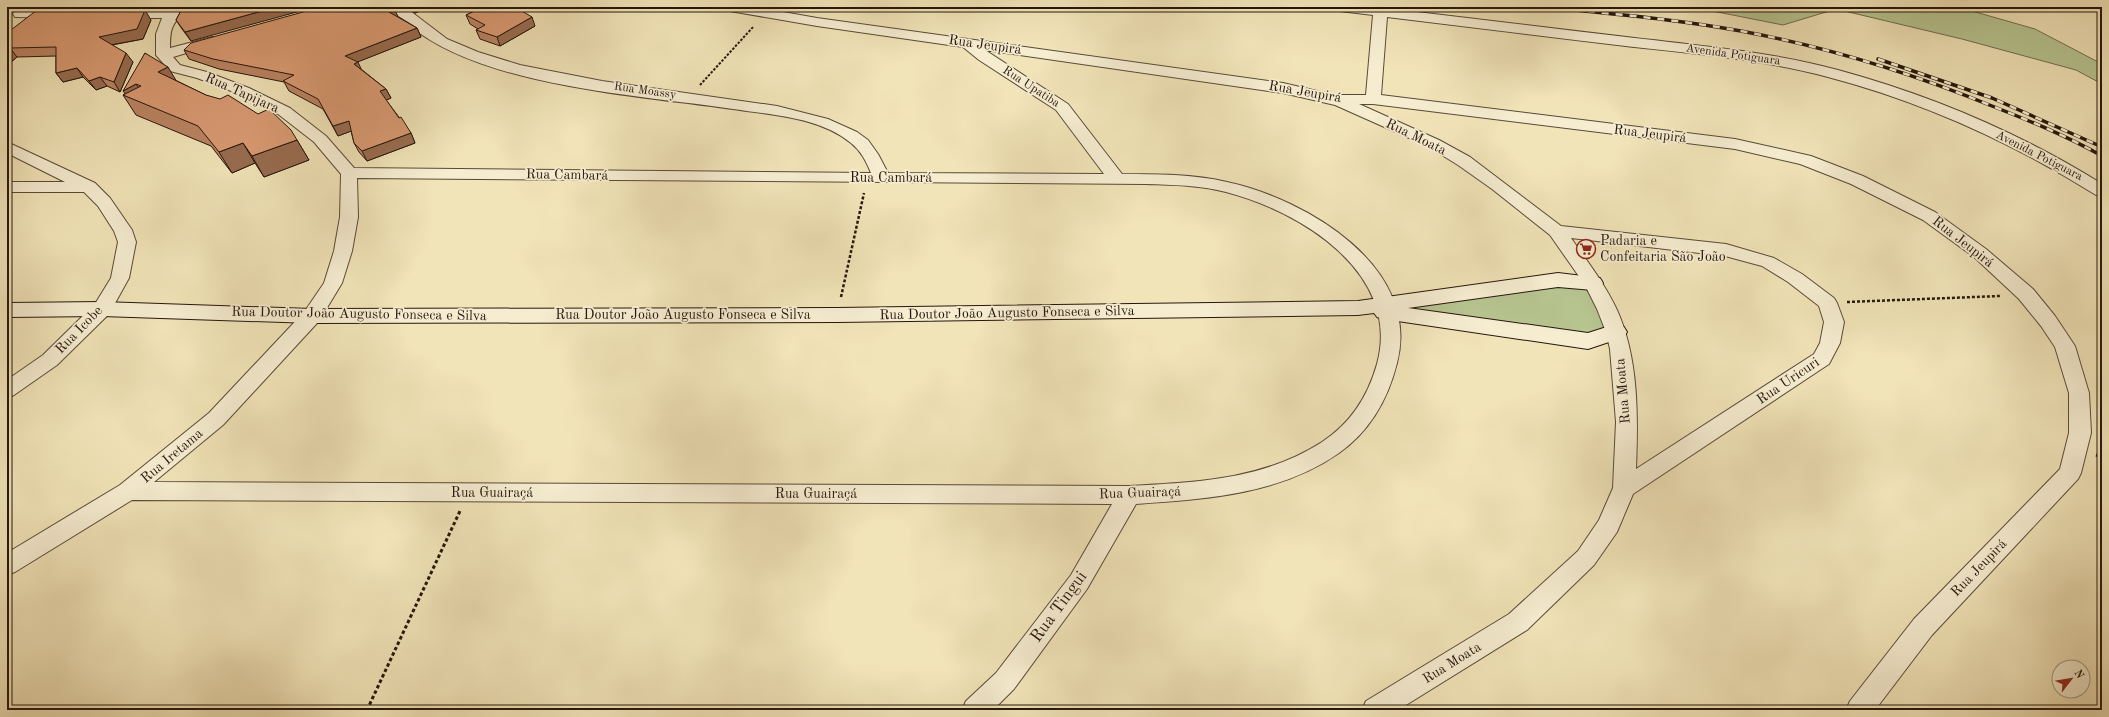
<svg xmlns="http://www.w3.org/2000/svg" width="2109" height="717" font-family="'Old Standard TT',serif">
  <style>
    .green { fill: #b7c591; stroke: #6e6e4f }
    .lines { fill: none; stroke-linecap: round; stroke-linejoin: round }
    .street-casing { stroke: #594a38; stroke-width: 2 }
    .secondary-casing { stroke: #26160d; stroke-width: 2 }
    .path-far2 { stroke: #26160d; stroke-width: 2; stroke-dasharray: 2.5 1.5; stroke-linecap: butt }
    .path-far1 { stroke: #26160d; stroke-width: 2.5; stroke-dasharray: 3 2; stroke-linecap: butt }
    .path { stroke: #26160d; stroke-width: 3; stroke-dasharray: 3.5 2.5; stroke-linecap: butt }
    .street { fill: #f6edd1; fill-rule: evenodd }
    .secondary { fill: #f6edd1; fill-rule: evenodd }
    .rail-casing { stroke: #26160d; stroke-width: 3.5 }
    .rail { stroke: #f6edd1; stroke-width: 2.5; stroke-dasharray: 7; stroke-linecap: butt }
    .wall { fill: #bb8463; stroke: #26160d }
    .shaded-wall { fill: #986c50; stroke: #26160d }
    .building { fill: #d99a73; stroke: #26160d }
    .labels { text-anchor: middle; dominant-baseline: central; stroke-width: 3.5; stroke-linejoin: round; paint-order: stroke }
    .far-street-label { font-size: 12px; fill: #26160d; stroke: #f6edd1 }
    .street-label { font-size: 14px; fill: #26160d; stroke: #f6edd1 }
    .poi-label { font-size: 14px; fill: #26160d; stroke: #f6edd1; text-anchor: start }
    .near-street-label { font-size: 17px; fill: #26160d; stroke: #f6edd1 }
  </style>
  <rect width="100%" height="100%" fill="#f1e4b8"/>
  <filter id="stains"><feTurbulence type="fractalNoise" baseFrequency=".005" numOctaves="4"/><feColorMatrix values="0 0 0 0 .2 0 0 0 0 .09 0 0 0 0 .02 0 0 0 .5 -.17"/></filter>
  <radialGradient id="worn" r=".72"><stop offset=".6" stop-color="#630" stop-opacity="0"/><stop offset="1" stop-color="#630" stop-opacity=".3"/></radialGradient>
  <!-- green -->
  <path class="green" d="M1692 7H1958L2035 29 2102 64V84L2076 70 1962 39 1836 9 1783 25Z
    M1559 282 1591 285 1612 330 1586 335 1398 307Z"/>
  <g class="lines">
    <!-- street casing -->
    <g class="street-casing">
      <path id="street" d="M172 7H187C174 25 170 23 170 48L212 37 217 38 219 41 217 44 173 57 180 65 207 72 249 88 290 108 326 136 354 168 871 173C866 161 861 151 851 143 820 117 772 115 733 109 638 95 485 87 410 26 403 20 395 14 390 7H405L447 39 478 52 520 65 602 81 777 106 828 119 857 132 868 140 878 154 888 173 1104 174 1056 110 979 60 963 47 817 26 730 11 725 10 723 7H755L817 18 1283 83 1334 95H1366L1373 15 1340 11 1335 10 1333 7H1375C1462 17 1548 28 1635 38 1703 46 1772 52 1838 70 1930 95 2020 133 2102 184V196L2096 195C2013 143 1923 102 1828 77 1765 60 1699 54 1634 47 1552 37 1469 27 1387 17L1381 95 1735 139 1811 156 1863 176 1935 212 1986 249 2033 289 2055 316 2075 346 2089 393 2091 433 2081 473 2078 479 1932 635 1875 710H1846L1850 701 1914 619 2060 469 2069 433V393L2055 347 2041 326 2019 299 1974 257 1923 220 1851 184 1800 164 1735 149 1373 104H1359L1439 140 1470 157 1561 226 1726 244 1774 258 1802 274 1834 298 1837 303 1844 322 1840 343 1829 364 1633 494 1617 532 1594 565 1527 630 1398 710H1362L1366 701 1509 614 1578 551 1599 520 1613 488 1616 422 1610 349 1606 332 1597 309 1585 285 1550 235 1492 189 1458 165 1427 146 1335 105 1283 93 985 50 1068 104 1122 174C1157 174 1193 174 1227 182 1306 199 1422 267 1397 363 1388 399 1370 431 1339 453 1279 495 1206 499 1136 504L1087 589 1014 689 993 710H962L966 701 996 673 1071 575 1112 504 132 500 15 572 7 575V553L120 485 209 413 305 311 324 283 334 251 340 217 341 174 314 142 278 114 239 94 197 78 170 71 156 55V34L162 18H121L116 17 114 14 116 11 121 10H169ZM357 178 1146 184C1173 185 1200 185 1226 192 1300 211 1402 273 1377 364 1368 396 1351 423 1322 442 1263 480 1197 482 1129 486L154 482 223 425 319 321 342 283 352 251 358 217ZM1571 238 1725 256 1762 266 1788 282 1819 306 1824 322 1820 343 1814 354 1636 469C1638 417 1639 359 1617 310 1605 284 1587 261 1571 238Z
        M20 10H59L64 11 66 14 64 17 59 18 15 17 13 14 15 11Z
        M7 142 95 183 110 198 132 230 136 242 129 278 109 314 57 365 14 395 7 398V380L43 355 95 304 111 278 118 242 114 231 98 206 84 192H7V182H65L7 153Z"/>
    </g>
    <!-- secondary casing -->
    <g class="secondary-casing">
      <path id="secondary" d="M1558 273 1600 278 1603 283 1600 288 1593 290 1558 287 1408 308 1588 333 1616 324 1624 327 1627 332 1624 337 1588 349 1384 319 1377 317 1374 313 1358 315 837 322 312 323 102 316 7 317V303L102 302 312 309 837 308 1358 301Z"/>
    </g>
    <!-- path-far2 -->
    <path class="path-far2" d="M700 85 754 26"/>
    <!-- path-far1 -->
    <path class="path-far1" d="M841 297 864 193
      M1847 302 2000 296"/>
    <!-- path -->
    <path class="path" d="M2096 455 2102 457
      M367 710 460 511"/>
    <!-- street -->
    <use href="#street" class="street"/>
    <!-- secondary -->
    <use href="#secondary" class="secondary"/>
    <!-- rail casing -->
    <g class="rail-casing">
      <path id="rail" d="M1546 7C1611 14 1676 19 1741 31 1827 47 1911 73 1992 106 2030 121 2067 136 2102 156
        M1878 59 1992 98 2102 147"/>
    </g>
    <!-- rail -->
    <use href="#rail" class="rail"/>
  </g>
  <!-- wall -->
  <path class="wall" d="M56 7H156L155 8H57Z
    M183 7 191 41 182 29 176 20Z
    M407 7H430L415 13Z
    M466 7H518L516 8 535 26 500 46 480 39 476 30 478 29 470 24 466 15 474 11Z
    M399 17 417 28 421 37 357 62 361 69 386 89 391 98 386 100 411 133 415 143 367 161 359 152 354 143 351 131 338 136 323 109 289 91 284 82 219 69 189 59 184 50Z
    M151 20 143 39 112 45 133 62 120 92 107 86 96 90 83 77 63 82 56 73V56L17 57 10 63H7V33Z
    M145 53 177 81 297 140 309 160 264 177 255 163 232 173 211 146 136 115 123 95 125 94Z"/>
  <!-- shaded-wall -->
  <path class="shaded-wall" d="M277 7H315L191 41 185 32Z
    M413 7H430L415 13Z
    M145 10 151 20 143 39 105 46 99 37Z
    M395 10 399 19 389 12Z
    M532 17 535 26 500 46 497 37Z
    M417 28 421 37 350 65 345 56Z
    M10 48 17 57 10 63 7 59V50Z
    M126 53 133 62 120 92 114 82Z
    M358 62 362 71 354 64Z
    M168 67 180 87 158 72Z
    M77 68 83 77 63 82 56 73Z
    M100 77 107 86 96 90 89 81Z
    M136 84 149 104 127 96 123 91Z
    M386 89 391 98 384 101 380 91Z
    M349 121 354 130 338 136 333 126Z
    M411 133 415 143 367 161 362 151Z
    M297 140 309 160 264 177 252 156Z
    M243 143 255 163 232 173 219 152Z"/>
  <!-- building -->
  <path class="building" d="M183 7H277L185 32 176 20Z
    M321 7H393L395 10 389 12 417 28 345 56 358 62 354 64 386 89 380 91 399 118 401 117 411 133 362 151 354 143 349 121 333 126 318 99 283 81 294 75 213 59 184 50 191 43Z
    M479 7H515L532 17 497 37 476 30 485 25 466 15 481 8Z
    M37 10H145L137 29 99 37 126 53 114 82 100 77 89 81 77 68 56 73V47L10 48 7 50V33Z
    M145 53 168 67 158 72 206 95 220 99 228 95 258 114 269 109 291 130 297 140 252 156 243 143 219 152 198 126 123 95 141 86 136 84 123 91Z"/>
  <!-- icons -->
  <defs>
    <g id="supermarket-ring" transform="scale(1)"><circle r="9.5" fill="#f6edd1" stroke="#8f2418" stroke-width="1.5"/><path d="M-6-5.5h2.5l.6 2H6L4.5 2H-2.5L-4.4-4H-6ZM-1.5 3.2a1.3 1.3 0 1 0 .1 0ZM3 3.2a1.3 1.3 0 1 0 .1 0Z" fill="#8f2418"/></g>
  </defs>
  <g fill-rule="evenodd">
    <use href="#supermarket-ring" x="1586" y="249"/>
  </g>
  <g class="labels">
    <!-- far-street labels -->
    <g class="far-street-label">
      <text transform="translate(1733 55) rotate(8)">Avenida Potiguara</text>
      <text transform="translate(1031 87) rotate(33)">Rua Upatiba</text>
      <text transform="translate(645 91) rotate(8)">Rua Moassy</text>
      <text transform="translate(2039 156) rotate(27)">Avenida Potiguara</text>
    </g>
    <!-- street labels -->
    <g class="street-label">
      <text transform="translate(985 45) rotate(8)">Rua Jeupirá</text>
      <text transform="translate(1305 92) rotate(10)">Rua Jeupirá</text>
      <text transform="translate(242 93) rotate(24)">Rua Tapijara</text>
      <text transform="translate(1650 134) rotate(7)">Rua Jeupirá</text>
      <text transform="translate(1416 137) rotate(26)">Rua Moata</text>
      <text transform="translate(567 175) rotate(1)">Rua Cambará</text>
      <text x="891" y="178">Rua Cambará</text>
      <text transform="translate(1963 242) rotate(38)">Rua Jeupirá</text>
      <text transform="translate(1007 313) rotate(-1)">Rua Doutor João Augusto Fonseca e Silva</text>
      <text transform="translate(359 314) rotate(1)">Rua Doutor João Augusto Fonseca e Silva</text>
      <text x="683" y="315">Rua Doutor João Augusto Fonseca e Silva</text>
      <text transform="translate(79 330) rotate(-46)">Rua Icobe</text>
      <text transform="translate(1788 381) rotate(-34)">Rua Uricuri</text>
      <text transform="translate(1623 391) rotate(-95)">Rua Moata</text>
      <text transform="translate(172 456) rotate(-40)">Rua Iretama</text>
      <text x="492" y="493">Rua Guairaçá</text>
      <text transform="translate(1140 493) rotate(-2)">Rua Guairaçá</text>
      <text x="816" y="494">Rua Guairaçá</text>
      <text transform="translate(1979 568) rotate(-46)">Rua Jeupirá</text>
      <text transform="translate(1452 663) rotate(-32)">Rua Moata</text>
    </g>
    <!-- poi labels -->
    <g class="poi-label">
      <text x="1600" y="241">Padaria e<tspan x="1600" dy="16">Confeitaria São João</tspan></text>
    </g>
    <!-- near-street labels -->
    <g class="near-street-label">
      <text transform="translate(1059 607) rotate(-54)">Rua Tingui</text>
    </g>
  </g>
  <!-- margin -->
  <rect width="2109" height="717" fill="none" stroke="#f1e4b8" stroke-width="24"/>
  <rect x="8" y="8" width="2093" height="701" fill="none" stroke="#26160d" stroke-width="2"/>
  <rect x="12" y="12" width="2085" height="693" fill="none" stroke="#26160d"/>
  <!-- north arrow -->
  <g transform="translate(2071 679) rotate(59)"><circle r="19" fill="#f6edd1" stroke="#a39783"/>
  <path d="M0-3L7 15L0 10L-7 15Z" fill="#8f2418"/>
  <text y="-6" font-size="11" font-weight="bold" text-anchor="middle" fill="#26160d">N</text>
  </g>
  <rect width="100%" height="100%" filter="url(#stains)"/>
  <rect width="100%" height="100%" fill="url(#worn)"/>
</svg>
